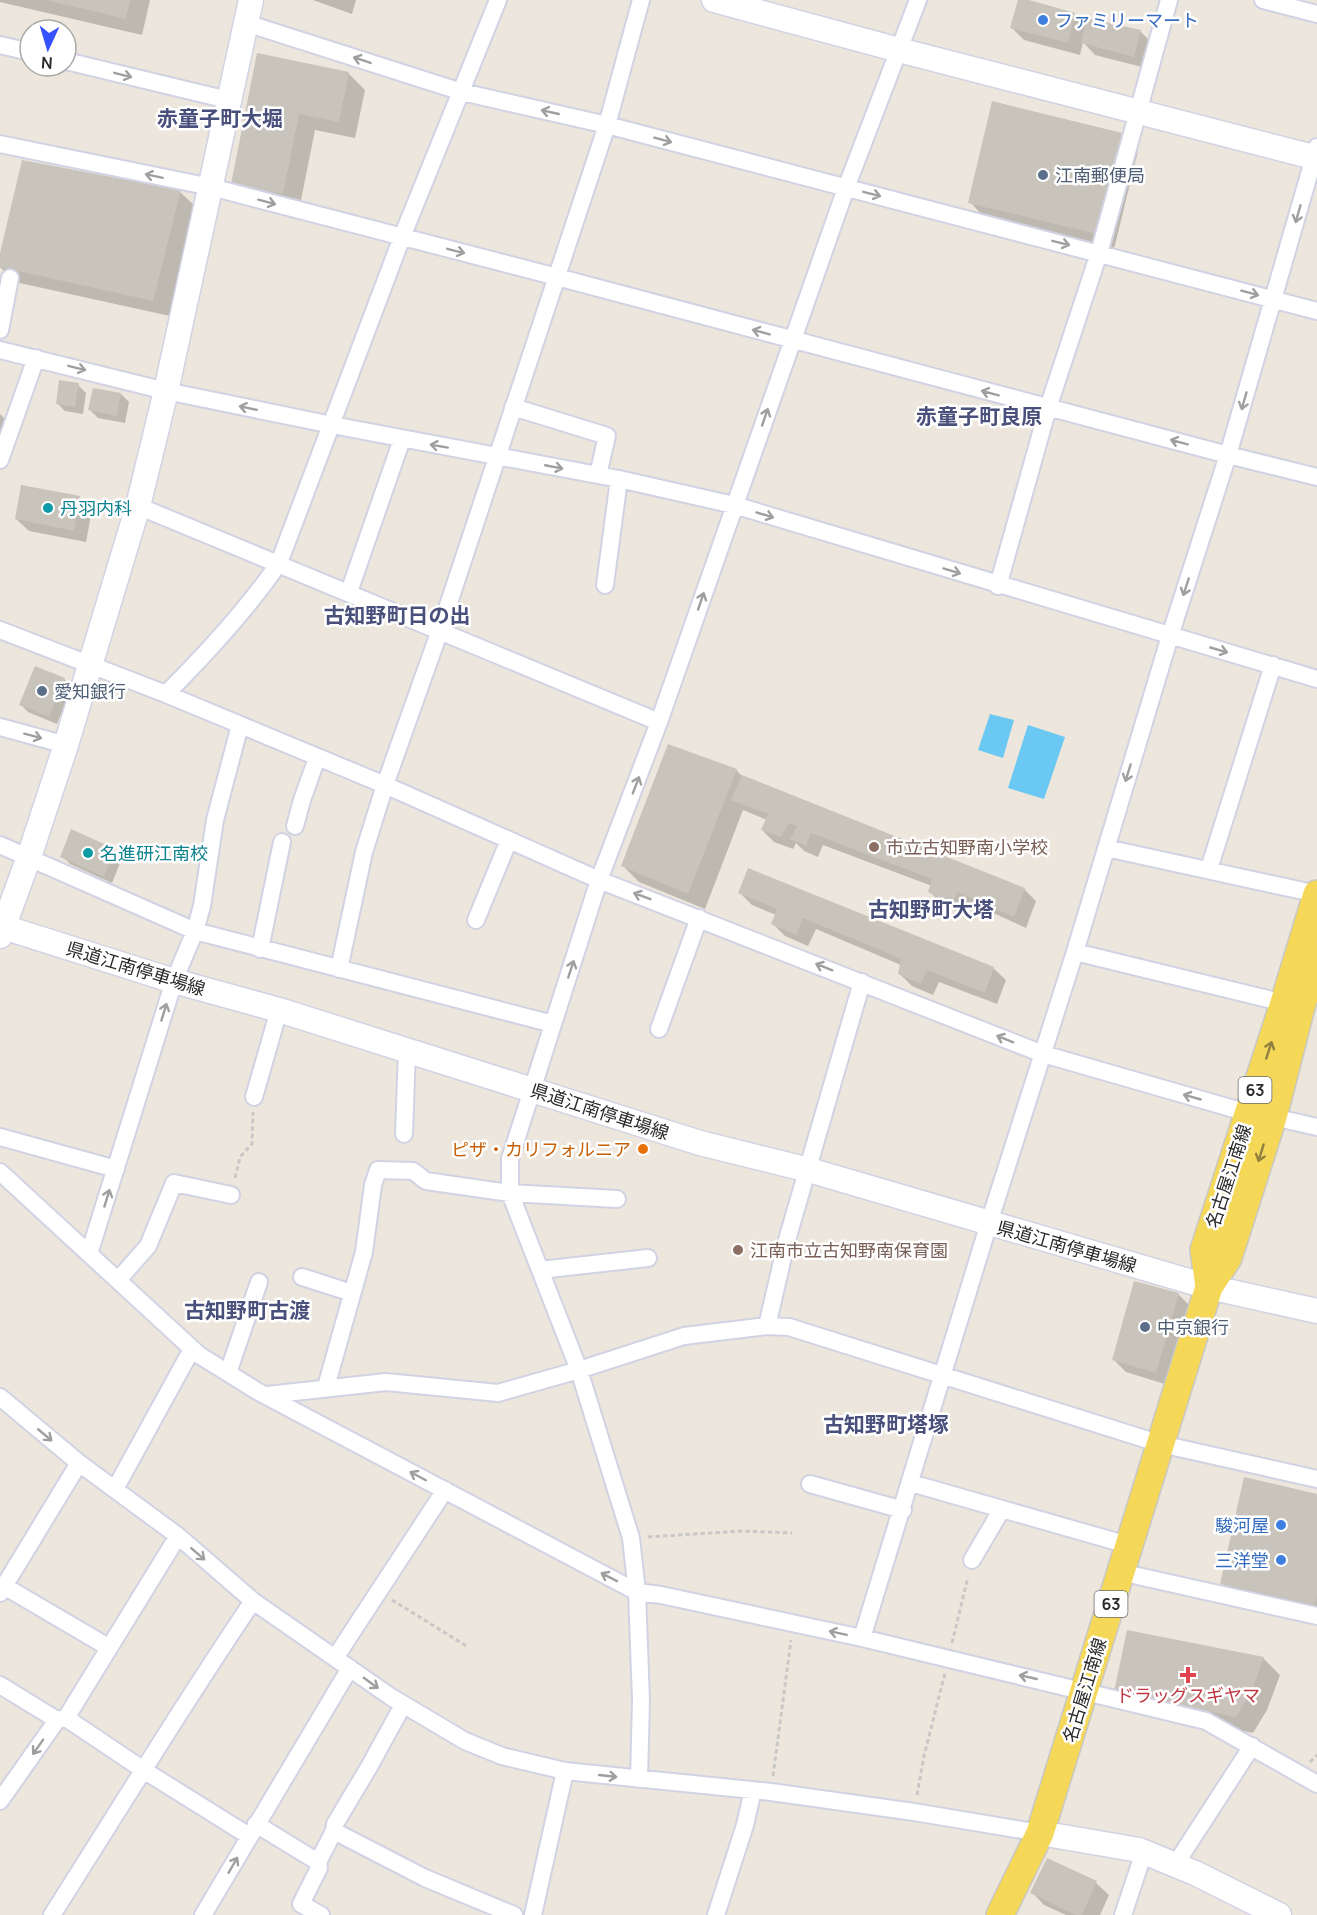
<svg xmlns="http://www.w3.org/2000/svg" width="1317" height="1915" font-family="Manrope,'Noto Sans JP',sans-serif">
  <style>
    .water { fill: #6bc8f2 }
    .shadow { fill: #0003 }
    .building { fill: #c8c3bb }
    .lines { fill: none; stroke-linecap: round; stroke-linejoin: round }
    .street-casing { stroke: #d1d3e4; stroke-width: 20 }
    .secondary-casing { stroke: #d1d3e4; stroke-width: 27 }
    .primary-casing { stroke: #c8c8c8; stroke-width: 30 }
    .path { stroke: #c8c8c8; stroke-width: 3; stroke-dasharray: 4.5 3; stroke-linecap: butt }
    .street { stroke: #fff; stroke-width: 16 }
    .secondary { stroke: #fff; stroke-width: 24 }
    .primary { stroke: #f5d858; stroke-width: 27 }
    .oneway { stroke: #9f9f9f }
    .oneway2 { stroke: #908141 }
    .shop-dot { fill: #3f7fe0; stroke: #fff; stroke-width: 2 }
    .service-dot { fill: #5c6f8a; stroke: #fff; stroke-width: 2 }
    .culture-dot { fill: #0f9aa8; stroke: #fff; stroke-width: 2 }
    .education-dot { fill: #8d6e63; stroke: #fff; stroke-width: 2 }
    .food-dot { fill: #e8710a; stroke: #fff; stroke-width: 2 }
    .health-dot { fill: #e0444e; stroke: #fff; stroke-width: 2 }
    .labels { text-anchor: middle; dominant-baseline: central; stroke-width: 5; stroke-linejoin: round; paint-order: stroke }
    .shield { fill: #fff; stroke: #6a6a6a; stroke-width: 1.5 }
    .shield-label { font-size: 16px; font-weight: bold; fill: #2a2a2a }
    .shop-label { font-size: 18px; fill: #366cbe; stroke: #fff; text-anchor: end }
    .service-label { font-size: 18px; fill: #4e5e75; stroke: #fff; text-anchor: start }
    .culture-label { font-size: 18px; fill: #0d838f; stroke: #fff; text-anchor: start }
    .education-label { font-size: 18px; fill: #785e54; stroke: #fff; text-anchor: start }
    .street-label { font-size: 18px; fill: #2a2a2a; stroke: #fff }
    .food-label { font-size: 18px; fill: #c56008; stroke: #fff; text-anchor: end }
    .health-label { font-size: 18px; fill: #be3a42; stroke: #fff }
    .quarter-label { font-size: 21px; font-weight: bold; fill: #49507c; stroke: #fff }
  </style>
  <rect width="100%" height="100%" fill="#ede6dc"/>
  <!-- water -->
  <path class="water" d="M990 714 1014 720 1003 758 978 750Z
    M1028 725 1065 737 1044 799 1008 788Z"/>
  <!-- shadow -->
  <path class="shadow" d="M0 0H150L142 35 0 2Z
    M313 0H356L352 14Z
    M1020 0 1074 14 1087 27 1088 19 1141 32 1153 44 1146 68 1095 55 1083 42 1080 55 1024 40 1012 28Z
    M258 55 348 73 365 90 355 138 315 130 299 210 249 200 232 183Z
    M1121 134 1138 151 1114 249 986 219 970 202Z
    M180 192 197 208 170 316 15 282 0 267V259Z
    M78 385 86 393 83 414 65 411 57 403Z
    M121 394 129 402 125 423 98 418 90 410Z
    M0 414 7 421 0 450Z
    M23 487 80 498 92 510 86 542 29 531 16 519Z
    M64 679 72 687 57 724 28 712 20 704Z
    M736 770 743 777 1024 889 1036 901 1026 928 971 903 964 915 942 904 930 892 932 886 823 845 818 857 804 851 796 843 793 849 774 842 762 830 767 820 743 810 705 909 639 882 623 866Z
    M114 850 122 858 112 883 70 864 62 856Z
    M740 893 993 968 1006 980 997 1004 939 982 933 995 912 986 900 974 901 965 816 929 808 946 785 936 773 924 776 915 752 905Z
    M1178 1294 1191 1307 1168 1385 1126 1372 1114 1360Z
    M1317 1495V1611L1230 1591 1222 1583Z
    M1263 1658 1280 1675 1267 1710 1253 1733 1132 1708Z
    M1047 1860 1096 1883 1109 1895 1100 1915H1066L1044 1905 1032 1892Z"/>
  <!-- building -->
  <path class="building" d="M46 0H130L126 19Z
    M1018 0H1029L1075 13 1068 43 1010 28Z
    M1087 18 1141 30 1134 57 1081 43Z
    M257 53 349 72 339 122 299 114 283 194 231 184Z
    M992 101 1122 133 1097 234 968 203Z
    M22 160 181 190 153 301 0 267V253Z
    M59 380 79 383 75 407 56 404Z
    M93 388 121 393 117 416 88 410Z
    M21 485 80 496 74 531 15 519Z
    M35 666 65 678 49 717 19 705Z
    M668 744 737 769 688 894 621 866Z
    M742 775 1025 888 1014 917 958 892 951 904 928 892 932 879 811 833 806 846 790 839 797 826 789 823 781 837 761 830 768 814 731 800Z
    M71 829 115 849 104 877 60 857Z
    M748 868 994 967 985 993 927 970 921 984 898 974 901 959 803 918 796 935 771 924 777 909 738 893Z
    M1134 1281 1179 1293 1156 1373 1112 1360Z
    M1244 1477 1317 1494V1596L1315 1605 1220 1584Z
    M1127 1630 1264 1657 1251 1693 1236 1717 1114 1692Z
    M1047 1858 1097 1881 1082 1915H1076L1030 1893Z"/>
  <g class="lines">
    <!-- street casing -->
    <g class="street-casing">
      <path id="street" d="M1263 0 1317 14
        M246 23 462 92 607 125 1317 311
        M0 45 30 52
        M66 61 228 100
        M0 144 211 187 557 277 1228 455 1317 477
        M0 330 10 278
        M0 350 166 391 332 425 619 479 734 505 1317 679
        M513 407 607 436 598 475
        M0 460 36 358
        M138 506 659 722
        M605 585 619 479
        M998 586 1048 408 1099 253 1169 0
        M349 592 402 439
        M0 630 166 694 385 785 599 880 1043 1054 1248 1113
        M166 694C207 653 246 611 279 563L402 237 498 0
        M0 727 66 745
        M295 826 302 800 317 758
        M0 845 195 931 553 1024
        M1106 848 1317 894
        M1209 869 1273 665
        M476 920 509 840
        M260 949 282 842
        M1075 952 1284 1003
        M339 969 364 852 385 785 440 630 607 125 641 0
        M659 1029 699 918
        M254 1097 279 1010
        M1273 1117 1317 1127
        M404 1134 407 1050
        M0 1137 116 1169
        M0 1172 199 1355 257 1391 637 1592 661 1595 862 1638 1206 1721 1317 1784
        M89 1254 174 981 195 931 202 906 215 820 240 725
        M540 1270 648 1258
        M302 1277 352 1293
        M118 1280 148 1246 174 1183 231 1195
        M767 1326 787 1240 862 982
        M228 1373 259 1282
        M326 1387 364 1252 373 1185 378 1170 413 1171 426 1181 510 1193 617 1199
        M267 1395 386 1382 498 1393 579 1370 684 1336 767 1326 789 1327 1161 1444 1317 1479
        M0 1397 79 1463 178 1536 253 1601 391 1697 465 1741 502 1756 565 1771 771 1792 914 1812 1040 1833
        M911 1483 1128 1545
        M810 1484 903 1510
        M115 1489 192 1349
        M972 1560 1002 1509
        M1120 1572 1317 1616
        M4 1586 108 1647
        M0 1593 79 1463
        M862 1638 989 1223 1075 952 1170 636 1228 455 1317 147
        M335 1658 445 1490
        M0 1685 57 1720 0 1801
        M66 1718 178 1536
        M57 1720 66 1718 145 1771 249 1836
        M639 1779 641 1700 637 1592 631 1538 579 1370 510 1193V1159L599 880 659 722 846 188 918 0
        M256 1824 318 1862 334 1831 425 1878 514 1915
        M334 1831 335 1824 369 1767 403 1705
        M318 1862 319 1868 301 1904 321 1915
        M1175 1865 1252 1746
        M52 1915C119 1810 183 1704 253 1601
        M203 1915 350 1668
        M533 1915 565 1771
        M716 1915 745 1825 753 1790
        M1123 1915 1144 1852"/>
    </g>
    <!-- secondary casing -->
    <g class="secondary-casing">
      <path id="secondary" d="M714 0 899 50 1317 158
        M0 926 174 981 279 1010 700 1143 809 1170 1209 1287 1317 1311
        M0 936 29 857 66 745 138 506 166 391 251 0
        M1040 1833 1139 1850 1195 1873 1279 1915"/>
    </g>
    <!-- primary casing -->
    <g class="primary-casing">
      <path id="primary" d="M1209 1287 1204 1250 1284 1003 1317 894
        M1000 1915 1040 1833 1209 1287 1228 1258 1273 1117 1301 1007 1317 956"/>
    </g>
    <!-- path -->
    <path class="path" d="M235 1178 240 1157 252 1144 253 1112
      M648 1537 742 1531 792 1533
      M392 1600 468 1647
      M952 1643 968 1577
      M1310 1762 1317 1755
      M773 1776 791 1640
      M917 1795 924 1756 945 1673"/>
    <!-- street -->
    <use href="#street" class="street"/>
    <!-- secondary -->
    <use href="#secondary" class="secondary"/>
    <!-- primary -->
    <use href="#primary" class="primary"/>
  </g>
  <!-- one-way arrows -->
  <defs><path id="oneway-shaft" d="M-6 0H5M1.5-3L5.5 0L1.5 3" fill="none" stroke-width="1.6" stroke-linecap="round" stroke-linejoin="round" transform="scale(1.5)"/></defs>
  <g class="oneway">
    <use href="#oneway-shaft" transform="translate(362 60) rotate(-162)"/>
    <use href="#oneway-shaft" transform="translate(123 75) rotate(14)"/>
    <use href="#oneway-shaft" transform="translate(550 112) rotate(-167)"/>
    <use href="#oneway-shaft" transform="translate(663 140) rotate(15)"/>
    <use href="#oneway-shaft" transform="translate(154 176) rotate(-168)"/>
    <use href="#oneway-shaft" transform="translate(872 194) rotate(14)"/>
    <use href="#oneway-shaft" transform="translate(267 202) rotate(15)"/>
    <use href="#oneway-shaft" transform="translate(1298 214) rotate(106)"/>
    <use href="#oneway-shaft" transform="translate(1061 243) rotate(14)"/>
    <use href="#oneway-shaft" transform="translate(456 251) rotate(14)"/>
    <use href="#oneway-shaft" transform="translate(1250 293) rotate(15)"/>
    <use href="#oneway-shaft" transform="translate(761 332) rotate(-165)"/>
    <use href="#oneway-shaft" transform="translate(77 368) rotate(14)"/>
    <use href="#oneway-shaft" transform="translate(990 393) rotate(-165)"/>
    <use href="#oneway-shaft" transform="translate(1244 401) rotate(106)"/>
    <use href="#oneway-shaft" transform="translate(248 408) rotate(-168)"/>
    <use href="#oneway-shaft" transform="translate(765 417) rotate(-71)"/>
    <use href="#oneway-shaft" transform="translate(1179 442) rotate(-165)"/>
    <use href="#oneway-shaft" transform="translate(439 446) rotate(-170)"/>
    <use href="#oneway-shaft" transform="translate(554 467) rotate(11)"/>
    <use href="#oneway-shaft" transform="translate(765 515) rotate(17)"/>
    <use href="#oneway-shaft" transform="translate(952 571) rotate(17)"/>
    <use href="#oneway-shaft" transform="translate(1186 587) rotate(108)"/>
    <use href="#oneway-shaft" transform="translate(701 601) rotate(-71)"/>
    <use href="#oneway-shaft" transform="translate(1219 650) rotate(16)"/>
    <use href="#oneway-shaft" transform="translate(33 736) rotate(15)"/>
    <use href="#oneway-shaft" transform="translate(1128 773) rotate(107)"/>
    <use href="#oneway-shaft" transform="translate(636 785) rotate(-69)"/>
    <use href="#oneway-shaft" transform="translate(642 896) rotate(-159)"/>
    <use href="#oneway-shaft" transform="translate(824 967) rotate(-158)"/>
    <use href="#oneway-shaft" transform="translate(571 969) rotate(-72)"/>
    <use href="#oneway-shaft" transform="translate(164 1012) rotate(-73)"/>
    <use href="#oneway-shaft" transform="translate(1005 1039) rotate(-158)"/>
    <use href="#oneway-shaft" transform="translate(1192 1097) rotate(-164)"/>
    <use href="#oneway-shaft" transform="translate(107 1198) rotate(-73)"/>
    <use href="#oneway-shaft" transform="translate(45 1435) rotate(40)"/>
    <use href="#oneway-shaft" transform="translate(418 1476) rotate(-152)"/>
    <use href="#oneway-shaft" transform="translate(198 1554) rotate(41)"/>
    <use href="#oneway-shaft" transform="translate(609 1577) rotate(-153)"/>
    <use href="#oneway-shaft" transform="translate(838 1633) rotate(-168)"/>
    <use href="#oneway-shaft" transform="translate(1028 1677) rotate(-167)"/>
    <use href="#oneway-shaft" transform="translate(371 1683) rotate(36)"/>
    <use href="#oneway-shaft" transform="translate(38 1747) rotate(125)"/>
    <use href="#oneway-shaft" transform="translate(608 1776) rotate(6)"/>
    <use href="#oneway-shaft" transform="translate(233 1865) rotate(-60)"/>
  </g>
  <g class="oneway2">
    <use href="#oneway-shaft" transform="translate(1269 1050) rotate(-72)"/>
    <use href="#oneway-shaft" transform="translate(1261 1153) rotate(107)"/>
  </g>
  <!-- markers -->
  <g class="shop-dot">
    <circle cx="1043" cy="20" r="6"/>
    <circle cx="1281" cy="1525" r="6"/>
    <circle cx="1281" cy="1560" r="6"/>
  </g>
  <g class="service-dot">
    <circle cx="1043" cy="175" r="6"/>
    <circle cx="42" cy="691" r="6"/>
    <circle cx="1145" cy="1327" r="6"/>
  </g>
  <g class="culture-dot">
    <circle cx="48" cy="508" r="6"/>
    <circle cx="88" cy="853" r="6"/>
  </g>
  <g class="education-dot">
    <circle cx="874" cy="847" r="6"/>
    <circle cx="738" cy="1250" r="6"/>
  </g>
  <circle class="food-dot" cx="643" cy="1149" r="6"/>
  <path class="health-dot" d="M1185 1666h6v6h6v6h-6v6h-6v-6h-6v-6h6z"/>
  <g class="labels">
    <!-- shield labels -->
    <g class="shield">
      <rect x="1238.5" y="1077" width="33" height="26" rx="4.5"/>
      <rect x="1094.5" y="1591" width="33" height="26" rx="4.5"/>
    </g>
    <g class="shield-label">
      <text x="1255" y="1090">63</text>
      <text x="1111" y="1604">63</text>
    </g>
    <!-- shop labels -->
    <g class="shop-label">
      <text x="1055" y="20" text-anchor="start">ファミリーマート</text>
      <text x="1269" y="1525">駿河屋</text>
      <text x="1269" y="1560">三洋堂</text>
    </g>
    <!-- service labels -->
    <g class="service-label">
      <text x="1055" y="175">江南郵便局</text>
      <text x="54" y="691">愛知銀行</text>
      <text x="1157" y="1327">中京銀行</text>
    </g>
    <!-- culture labels -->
    <g class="culture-label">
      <text x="60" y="508">丹羽内科</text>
      <text x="100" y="853">名進研江南校</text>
    </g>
    <!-- education labels -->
    <g class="education-label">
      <text x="886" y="847">市立古知野南小学校</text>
      <text x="750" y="1250">江南市立古知野南保育園</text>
    </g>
    <!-- street labels -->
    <g class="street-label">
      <text transform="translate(136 968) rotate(17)">県道江南停車場線</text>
      <text transform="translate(600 1111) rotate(18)">県道江南停車場線</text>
      <text transform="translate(1228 1176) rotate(-72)">名古屋江南線</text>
      <text transform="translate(1067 1246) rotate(16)">県道江南停車場線</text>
      <text transform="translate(1084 1690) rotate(-73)">名古屋江南線</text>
    </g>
    <!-- food labels -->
    <g class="food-label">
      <text x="631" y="1149">ピザ・カリフォルニア</text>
    </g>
    <!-- health labels -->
    <g class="health-label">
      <text x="1188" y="1695">ドラッグスギヤマ</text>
    </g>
    <!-- quarter labels -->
    <g class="quarter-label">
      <text x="220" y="118">赤童子町大堀</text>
      <text x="979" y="416">赤童子町良原</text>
      <text x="397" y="615">古知野町日の出</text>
      <text x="931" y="909">古知野町大塔</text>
      <text x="247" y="1310">古知野町古渡</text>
      <text x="886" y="1424">古知野町塔塚</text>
    </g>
  </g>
  <!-- north arrow -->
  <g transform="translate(48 48) rotate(184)"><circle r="28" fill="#ffffff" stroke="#aaaaaa" stroke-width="1.5"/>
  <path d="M0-4.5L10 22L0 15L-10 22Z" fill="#3652ff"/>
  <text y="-9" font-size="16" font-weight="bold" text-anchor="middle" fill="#2a2a2a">N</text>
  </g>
</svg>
